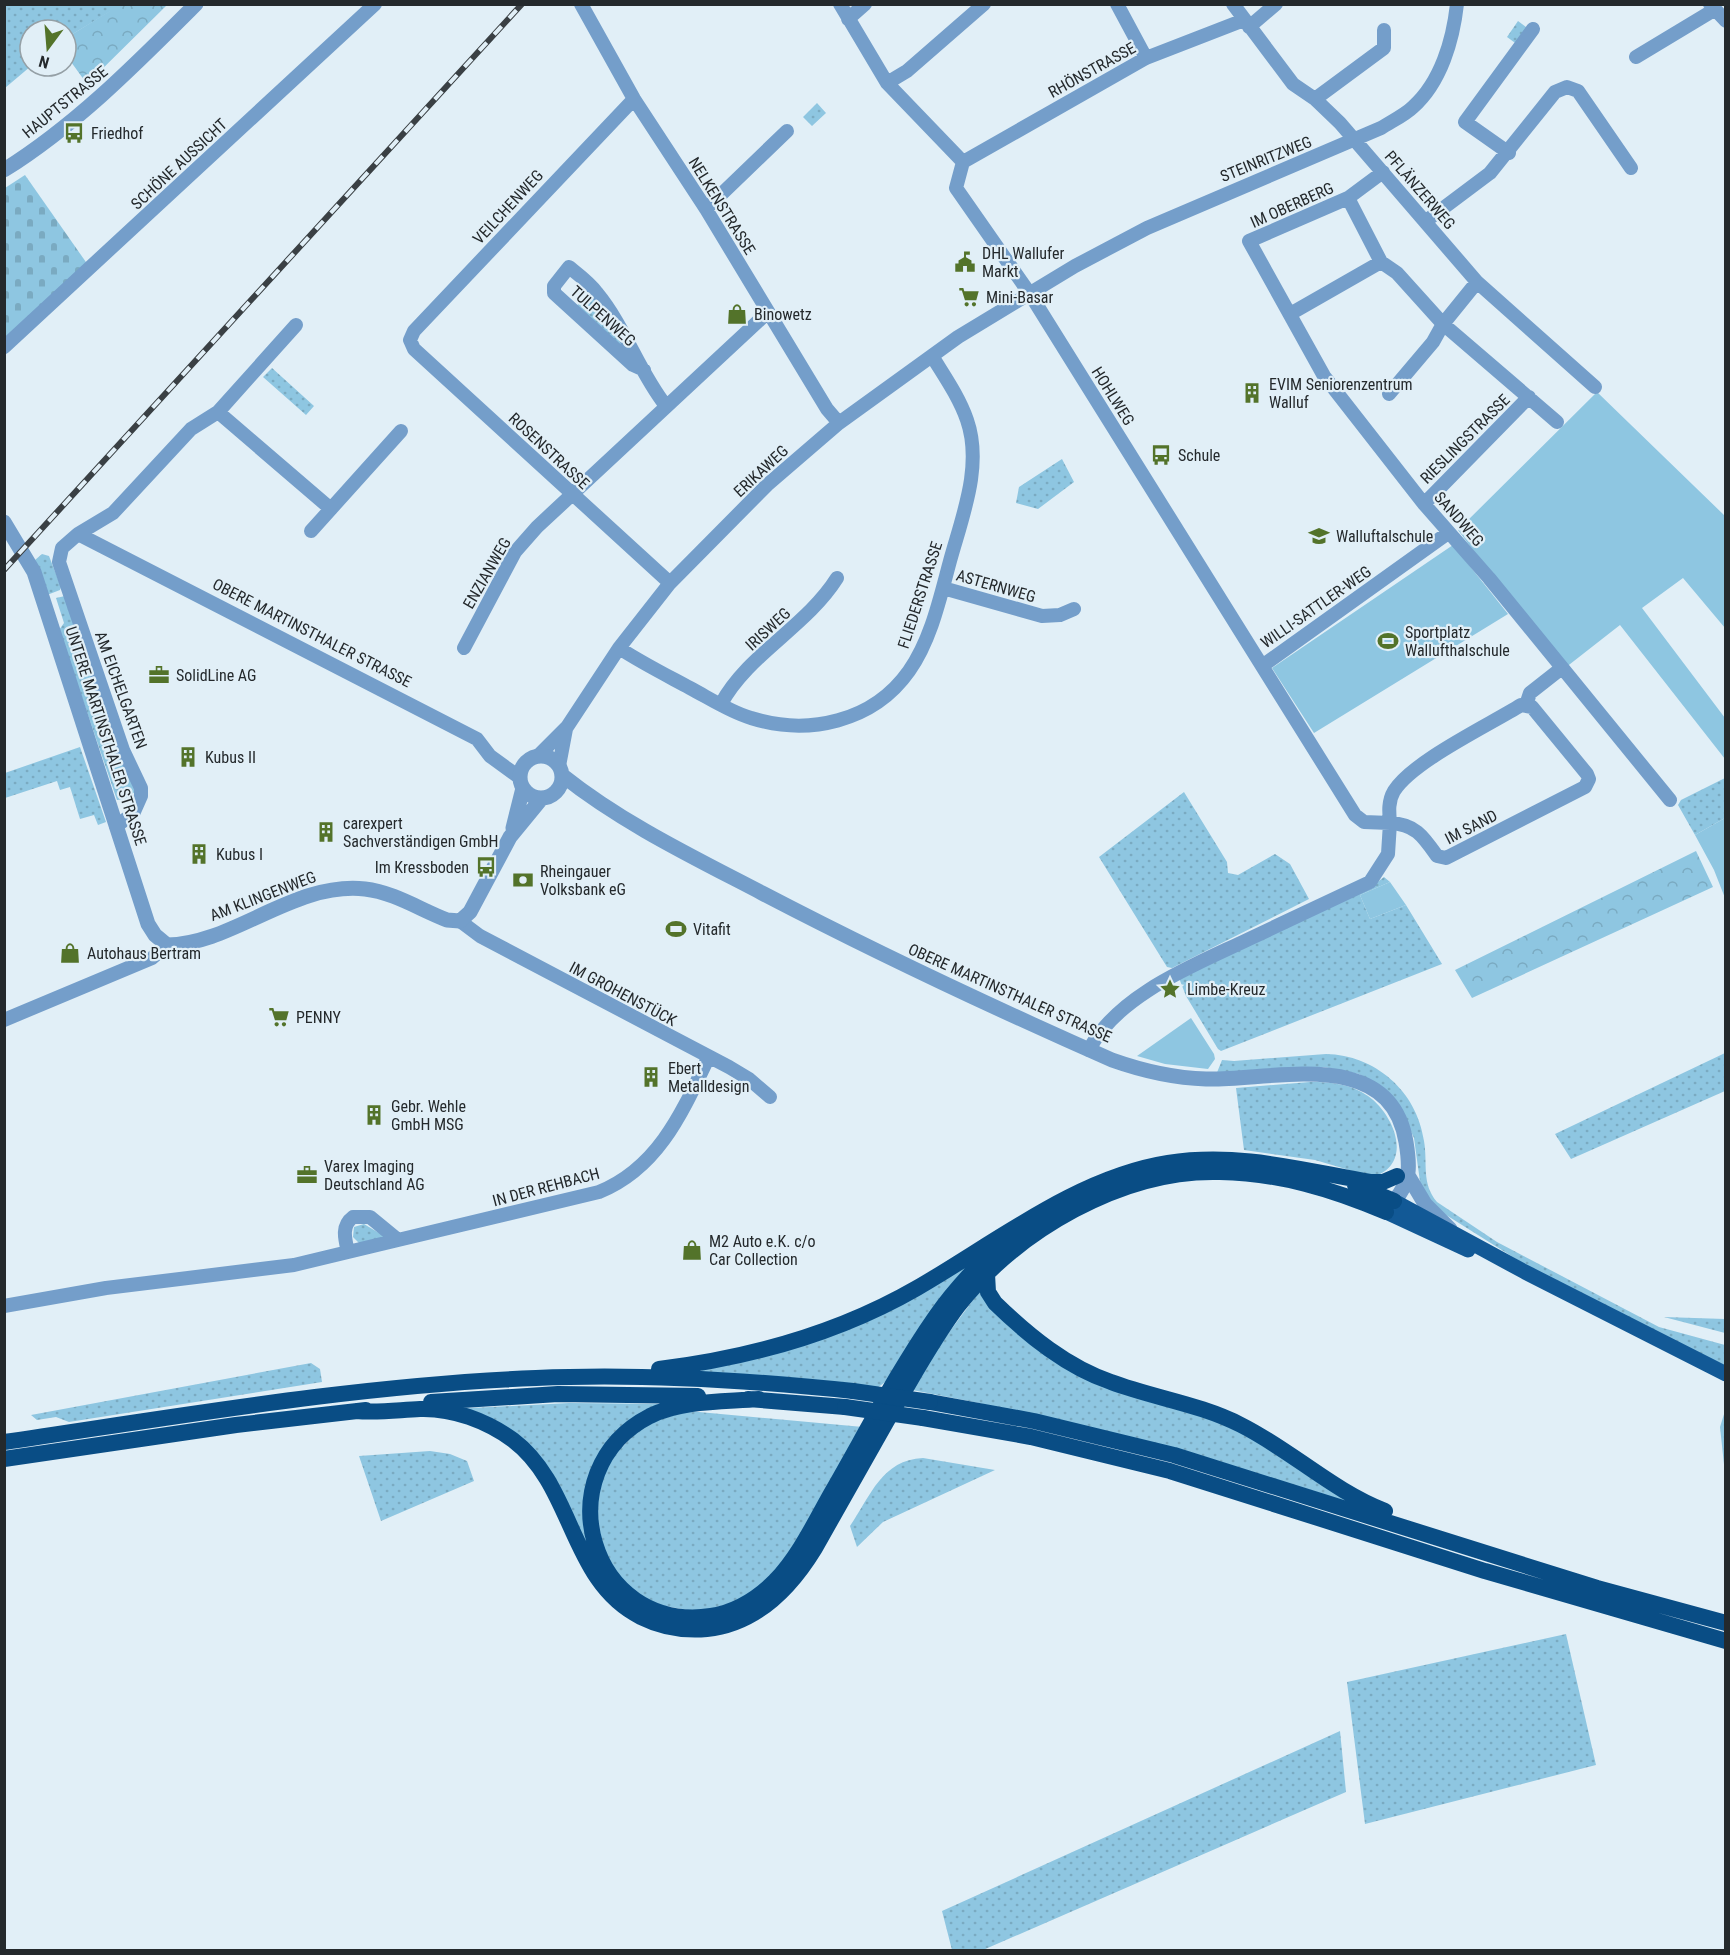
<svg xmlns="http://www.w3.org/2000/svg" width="1730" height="1955" font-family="'Roboto Condensed',sans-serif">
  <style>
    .grass { fill: url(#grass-dots) }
    .forest { fill: url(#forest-crowns) }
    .cemetery { fill: url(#cemetery-stones) }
    .garden { fill: #8ec6e1 }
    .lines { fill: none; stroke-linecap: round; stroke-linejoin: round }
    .minor { stroke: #749eca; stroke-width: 14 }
    .tertiary { stroke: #749eca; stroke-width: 15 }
    .primary { stroke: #125996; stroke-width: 15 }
    .trunk { stroke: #094d85; stroke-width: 16 }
    .rail-casing { stroke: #3a4044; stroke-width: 6 }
    .rail { stroke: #e1eff7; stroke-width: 4; stroke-dasharray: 11; stroke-linecap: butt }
    .trunk-bridge { stroke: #094d85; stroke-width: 16 }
    .labels { text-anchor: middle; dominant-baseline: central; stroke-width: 4.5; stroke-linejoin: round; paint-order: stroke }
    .street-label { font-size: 16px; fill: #24292c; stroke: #e1eff7 }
    .poi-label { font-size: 16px; fill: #24292c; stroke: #e1eff7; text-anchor: start }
  </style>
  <defs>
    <pattern id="grass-dots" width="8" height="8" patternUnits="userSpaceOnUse" patternTransform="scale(1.5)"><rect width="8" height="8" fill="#8ec6e1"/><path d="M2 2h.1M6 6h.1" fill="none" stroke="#7aaac1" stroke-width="1.8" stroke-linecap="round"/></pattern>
    <pattern id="forest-crowns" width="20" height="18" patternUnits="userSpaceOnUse" patternTransform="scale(1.5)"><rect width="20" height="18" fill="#8ec6e1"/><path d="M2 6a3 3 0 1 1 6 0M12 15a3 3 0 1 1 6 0" fill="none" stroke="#7aaac1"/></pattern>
    <pattern id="cemetery-stones" width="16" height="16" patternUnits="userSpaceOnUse" patternTransform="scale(1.5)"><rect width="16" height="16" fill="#8ec6e1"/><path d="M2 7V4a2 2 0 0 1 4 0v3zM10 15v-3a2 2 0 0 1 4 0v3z" fill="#7aaac1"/></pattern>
  </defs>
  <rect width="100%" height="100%" fill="#e1eff7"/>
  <!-- grass -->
  <path class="grass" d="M5 5H111V11L66 38V30H30L31 66 5 88Z
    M1518 21 1530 30 1518 45 1507 37Z
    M817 103 826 113 812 126 803 117Z
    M591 293 635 362 574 308Z
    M272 368 314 406 306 415 263 377Z
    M1062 459 1074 482 1038 509 1016 503 1019 487Z
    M42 554 49 556 61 587 60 590 47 595 35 560Z
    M65 596 137 790 126 799 117 800 59 630 64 623 56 598Z
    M80 747 106 822 98 825 94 815 80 819 70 787 60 790 57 781 5 798V773Z
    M1725 778V818L1695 835 1678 805 1681 800Z
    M1184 792 1227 862 1228 873 1238 875 1275 854 1290 864 1309 899 1172 968 1167 967 1099 857Z
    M1384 877 1390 882 1360 895 1370 919 1406 905 1442 964 1221 1051 1218 1049 1186 996 1179 978 1375 884Z
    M1725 1053V1091L1571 1159 1555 1134Z
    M1326 1054C1375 1055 1417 1091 1424 1141 1428 1164 1421 1183 1437 1202L1497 1242 1659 1327 1725 1345V1366L1527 1266 1435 1208 1421 1189 1414 1138 1399 1106 1376 1084 1359 1074 1324 1067 1216 1075 1222 1060 1234 1061Z
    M1310 1082C1331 1082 1351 1084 1368 1096 1395 1115 1414 1164 1373 1177L1315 1160 1244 1150 1236 1088Z
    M364 1224 384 1236 385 1238 360 1244 353 1237 354 1227Z
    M980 1253 888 1380 877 1388 700 1373 705 1366 776 1351Z
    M982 1288 1029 1340 1235 1428 1356 1504 979 1403 907 1389Z
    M1664 1317 1725 1319V1333Z
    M311 1363 320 1369 322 1382 69 1422 56 1417 37 1420 31 1415Z
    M569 1403 669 1404 642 1415 583 1510 587 1542 593 1558 544 1466 452 1409Z
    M688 1411 863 1427 788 1557 748 1598 700 1612 647 1603 615 1575 593 1523 603 1468 643 1425Z
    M1725 1411V1474L1720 1427Z
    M430 1451 450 1454 467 1461 474 1481 381 1521 359 1456Z
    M923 1458 995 1470 883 1522 857 1547 850 1526C871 1495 882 1460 923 1458Z
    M1566 1634 1596 1765 1365 1824 1347 1682Z
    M1340 1731 1346 1792 983 1950H952L942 1911Z"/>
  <!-- forest -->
  <path class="forest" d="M111 5H167L87 84 66 55V38L110 11Z
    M1696 851 1713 887 1472 998 1455 970Z"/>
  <!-- cemetery -->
  <path class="cemetery" d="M25 175 88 265 5 342V188Z"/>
  <!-- garden -->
  <path class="garden" d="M1597 392 1725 516V628L1683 578 1642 608 1725 718V759L1620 625 1565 668 1501 588 1458 530Z
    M1453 545 1508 614 1314 733 1272 668Z
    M1725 818V898L1714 870 1695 835Z
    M1390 882 1406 905 1370 919 1360 895Z
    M1191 1018 1214 1054 1215 1059 1208 1069 1165 1064 1137 1056Z"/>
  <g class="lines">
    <!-- minor -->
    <path class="minor" d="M581 4 634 99 706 209 827 409 839 423
      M840 4 887 83 963 162 956 188 1030 294 1355 815 1364 822 1390 823 1388 854 1370 882C1330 901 1290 920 1249 939 1195 965 1118 994 1089 1050
      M1117 4 1146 58
      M1233 4 1293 84 1315 99 1340 123 1477 282 1595 387
      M1710 4 1726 21
      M848 19 865 4
      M1249 27 1276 4
      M1636 57 1714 10
      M887 83 907 71 984 4
      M634 99 414 331 410 340 414 349 670 583
      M1315 99 1384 48V30
      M1509 153 1465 122 1533 29
      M963 162 1146 58 1244 20
      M1383 172 1348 198 1249 241 1324 376 1424 504 1489 578 1670 800
      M1348 198 1381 262
      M706 209 787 131
      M1426 221 1490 173 1555 92 1567 87 1578 91 1631 168
      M1290 314 1381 262 1397 273 1443 324 1557 422
      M4 347 375 4
      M644 370 633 365 554 293V286L569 267C579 275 590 283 597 293 625 327 639 372 666 406
      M1389 394 1433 342 1443 324 1477 282
      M218 412 331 509
      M1424 504 1529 397
      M311 531 401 431
      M78 534 113 513 191 429 218 412 296 325
      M943 588 1042 616 1060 615 1074 609
      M464 648 515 552 537 527 768 312
      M619 648C642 663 666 675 690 688 709 698 730 712 751 718 808 736 873 722 909 671 931 640 940 598 950 561 962 517 983 466 967 420 959 397 945 377 932 356
      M1262 666 1448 533
      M721 704C748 654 806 627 837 578
      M1521 705 1532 707 1587 774 1589 779 1585 787 1446 858 1437 856C1423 836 1415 824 1390 823 1389 812 1388 801 1394 791 1413 761 1489 725 1521 705Z
      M1526 705 1530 693 1558 671
      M539 755 567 727 619 648 670 583 767 485 839 423 958 337 1075 266 1147 228 1381 128C1392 121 1405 115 1413 107 1441 82 1453 40 1457 4
      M559 766 566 729
      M116 826 133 814 141 796V788L123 750 59 562 62 548 78 534 477 739 490 756 519 777
      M460 921 480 936 729 1067 749 1079 770 1097
      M4 1020 152 958 167 945
      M398 1240 348 1252C345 1239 341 1226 353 1217H370L398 1240 599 1192C658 1168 682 1113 708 1058
      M4 1306 106 1288 294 1265 348 1252"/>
    <!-- tertiary -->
    <path class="tertiary" d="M4 170C76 125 136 64 196 4
      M4 522 34 572 148 924 155 935 167 945C232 945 294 881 365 889 393 892 421 910 447 920L460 921 470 912 510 837 542 798
      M520 777a21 21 0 1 1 42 0a21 21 0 1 1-42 0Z
      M562 775C622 823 695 858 762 893 877 953 994 1008 1112 1060 1143 1071 1173 1078 1206 1079 1273 1081 1390 1045 1406 1142 1410 1166 1411 1182 1394 1201
      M513 828 523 788
      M1409 1177 1425 1204 1450 1229"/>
    <!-- primary -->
    <path class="primary" d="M1388 1210 1394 1201 1525 1272 1726 1374
      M1386 1212 1468 1250"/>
    <!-- trunk -->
    <path class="trunk" d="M1355 1185 1394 1201
      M987 1274 988 1292 995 1303C1029 1336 1067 1367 1111 1382 1154 1398 1200 1404 1241 1425 1291 1450 1333 1491 1385 1511
      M659 1369C748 1358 839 1333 917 1288 995 1243 1078 1177 1168 1163 1238 1152 1301 1170 1370 1182H1383L1397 1176
      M748 1399 845 1407
      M759 1399C724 1402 683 1400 650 1416 543 1471 590 1634 711 1616 735 1612 757 1599 775 1581 799 1556 815 1522 832 1492 866 1433 897 1372 936 1316 960 1282 989 1253 1021 1226
      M431 1402 558 1394 698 1396
      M930 1402 1034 1421 1174 1455 1597 1588 1726 1623
      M356 1411C378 1413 398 1410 420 1409 453 1408 487 1421 513 1440 575 1487 569 1581 641 1617 661 1627 684 1631 707 1629 756 1624 790 1589 815 1548 841 1502 867 1456 893 1410 914 1375 933 1339 958 1306 1017 1231 1122 1169 1220 1172 1279 1173 1332 1189 1386 1212
      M923 1418 1031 1437 1170 1471 1485 1571 1726 1641
      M4 1442C181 1416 358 1385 536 1378 642 1373 748 1380 853 1391
      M4 1459 236 1425 366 1410"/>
    <!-- rail casing -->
    <g class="rail-casing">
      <path id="rail" d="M4 570 522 4"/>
    </g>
    <!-- rail -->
    <use href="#rail" class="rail"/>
    <!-- trunk-bridge -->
    <path class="trunk-bridge" d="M853 1391 930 1402
      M845 1407 923 1418"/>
  </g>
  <!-- icons -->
  <defs>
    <g id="bus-bare" transform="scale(1.62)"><path d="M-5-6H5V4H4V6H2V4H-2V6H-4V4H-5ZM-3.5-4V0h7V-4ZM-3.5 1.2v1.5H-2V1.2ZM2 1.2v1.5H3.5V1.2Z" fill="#53732a" stroke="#e1eff7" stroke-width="2.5" paint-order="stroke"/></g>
    <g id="civic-bare" transform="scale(1.62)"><path d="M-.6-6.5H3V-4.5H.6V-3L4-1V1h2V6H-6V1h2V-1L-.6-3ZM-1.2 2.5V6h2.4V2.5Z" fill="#53732a" stroke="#e1eff7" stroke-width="2.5" paint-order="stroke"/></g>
    <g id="supermarket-bare" transform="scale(1.62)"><path d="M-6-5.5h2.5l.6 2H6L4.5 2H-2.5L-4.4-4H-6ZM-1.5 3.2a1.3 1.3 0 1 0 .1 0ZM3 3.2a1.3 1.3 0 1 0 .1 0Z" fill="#53732a" stroke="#e1eff7" stroke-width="2.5" paint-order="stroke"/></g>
    <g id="shop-bare" transform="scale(1.62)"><path d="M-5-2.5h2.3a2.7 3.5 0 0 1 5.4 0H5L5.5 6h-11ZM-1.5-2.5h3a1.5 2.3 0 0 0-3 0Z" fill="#53732a" stroke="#e1eff7" stroke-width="2.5" paint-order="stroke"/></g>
    <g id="building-bare" transform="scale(1.62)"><path d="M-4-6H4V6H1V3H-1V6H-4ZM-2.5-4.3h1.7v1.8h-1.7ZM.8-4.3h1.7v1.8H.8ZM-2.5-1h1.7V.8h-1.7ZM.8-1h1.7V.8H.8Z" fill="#53732a" stroke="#e1eff7" stroke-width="2.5" paint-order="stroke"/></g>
    <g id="school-bare" transform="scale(1.62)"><path d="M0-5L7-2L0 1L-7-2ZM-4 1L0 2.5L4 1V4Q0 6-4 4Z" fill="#53732a" stroke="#e1eff7" stroke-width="2.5" paint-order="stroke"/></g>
    <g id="stadium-bare" transform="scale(1.62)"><path d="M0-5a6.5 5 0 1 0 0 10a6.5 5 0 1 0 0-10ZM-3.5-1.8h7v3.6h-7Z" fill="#53732a" stroke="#e1eff7" stroke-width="2.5" paint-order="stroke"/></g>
    <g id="office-bare" transform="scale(1.62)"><path d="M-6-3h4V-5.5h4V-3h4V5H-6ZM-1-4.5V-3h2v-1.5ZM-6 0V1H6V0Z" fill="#53732a" stroke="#e1eff7" stroke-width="2.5" paint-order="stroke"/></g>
    <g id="bank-bare" transform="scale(1.62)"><path d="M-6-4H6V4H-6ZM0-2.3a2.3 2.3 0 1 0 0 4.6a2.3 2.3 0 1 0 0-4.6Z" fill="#53732a" stroke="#e1eff7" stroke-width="2.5" paint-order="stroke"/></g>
    <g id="sight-bare" transform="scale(1.62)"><path d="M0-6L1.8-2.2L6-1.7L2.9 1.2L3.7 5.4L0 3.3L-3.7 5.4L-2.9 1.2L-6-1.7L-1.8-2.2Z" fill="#53732a" stroke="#e1eff7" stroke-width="2.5" paint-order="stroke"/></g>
  </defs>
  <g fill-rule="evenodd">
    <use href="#bus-bare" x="74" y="133"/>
    <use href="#civic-bare" x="965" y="262"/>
    <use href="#supermarket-bare" x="969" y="297"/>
    <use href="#shop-bare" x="737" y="314"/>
    <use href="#building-bare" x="1252" y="393"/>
    <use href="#bus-bare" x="1161" y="455"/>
    <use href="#school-bare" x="1319" y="536"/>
    <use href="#stadium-bare" x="1388" y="641"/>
    <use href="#office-bare" x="159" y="675"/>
    <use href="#building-bare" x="188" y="757"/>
    <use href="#building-bare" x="326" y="832"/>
    <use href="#building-bare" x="199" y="854"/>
    <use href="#bus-bare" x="486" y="867"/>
    <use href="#bank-bare" x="523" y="880"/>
    <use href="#stadium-bare" x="676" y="929"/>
    <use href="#shop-bare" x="70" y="953"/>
    <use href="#sight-bare" x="1170" y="989"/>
    <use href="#supermarket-bare" x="279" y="1017"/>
    <use href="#building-bare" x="651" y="1077"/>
    <use href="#building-bare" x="374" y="1115"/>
    <use href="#office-bare" x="307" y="1175"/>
    <use href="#shop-bare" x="692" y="1250"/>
  </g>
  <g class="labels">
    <!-- street labels -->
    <g class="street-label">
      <text transform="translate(1092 70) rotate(-29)">RHÖNSTRASSE</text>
      <text transform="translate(65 102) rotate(-39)">HAUPTSTRASSE</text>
      <text transform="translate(1266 159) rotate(-22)">STEINRITZWEG</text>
      <text transform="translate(179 164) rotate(-43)">SCHÖNE AUSSICHT</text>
      <text transform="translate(1420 190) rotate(49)">PFLÄNZERWEG</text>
      <text transform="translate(1292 205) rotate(-24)">IM OBERBERG</text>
      <text transform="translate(722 206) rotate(58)">NELKENSTRASSE</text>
      <text transform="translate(508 207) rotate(-47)">VEILCHENWEG</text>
      <text transform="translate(603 316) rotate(42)">TULPENWEG</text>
      <text transform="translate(1113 396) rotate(58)">HOHLWEG</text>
      <text transform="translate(1465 439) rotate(-45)">RIESLINGSTRASSE</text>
      <text transform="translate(549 451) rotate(43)">ROSENSTRASSE</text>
      <text transform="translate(761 471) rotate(-43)">ERIKAWEG</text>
      <text transform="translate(1459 519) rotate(49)">SANDWEG</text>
      <text transform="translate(487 573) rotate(-60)">ENZIANWEG</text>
      <text transform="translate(996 586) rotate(16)">ASTERNWEG</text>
      <text transform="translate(920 595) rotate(-72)">FLIEDERSTRASSE</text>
      <text transform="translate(1316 607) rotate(-35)">WILLI-SATTLER-WEG</text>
      <text transform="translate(768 629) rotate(-43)">IRISWEG</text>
      <text transform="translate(312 633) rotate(27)">OBERE MARTINSTHALER STRASSE</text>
      <text transform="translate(121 690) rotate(70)">AM EICHELGARTEN</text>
      <text transform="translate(106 736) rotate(72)">UNTERE MARTINSTHALER STRASSE</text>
      <text transform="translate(1471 827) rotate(-27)">IM SAND</text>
      <text transform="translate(263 896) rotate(-21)">AM KLINGENWEG</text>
      <text transform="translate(1010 993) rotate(24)">OBERE MARTINSTHALER STRASSE</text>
      <text transform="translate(623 994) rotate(28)">IM GROHENSTÜCK</text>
      <text transform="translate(546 1187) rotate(-15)">IN DER REHBACH</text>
    </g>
    <!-- poi labels -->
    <g class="poi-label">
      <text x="91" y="133">Friedhof</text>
      <text x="982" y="253">DHL Wallufer<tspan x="982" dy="18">Markt</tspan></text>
      <text x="986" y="297">Mini-Basar</text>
      <text x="754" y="314">Binowetz</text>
      <text x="1269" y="384">EVIM Seniorenzentrum<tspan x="1269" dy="18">Walluf</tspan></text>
      <text x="1178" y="455">Schule</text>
      <text x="1336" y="536">Walluftalschule</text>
      <text x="1405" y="632">Sportplatz<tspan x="1405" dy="18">Wallufthalschule</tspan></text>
      <text x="176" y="675">SolidLine AG</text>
      <text x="205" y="757">Kubus II</text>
      <text x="343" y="823">carexpert<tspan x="343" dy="18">Sachverständigen GmbH</tspan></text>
      <text x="216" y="854">Kubus I</text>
      <text x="469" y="867" text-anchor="end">Im Kressboden</text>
      <text x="540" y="871">Rheingauer<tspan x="540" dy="18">Volksbank eG</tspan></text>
      <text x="693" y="929">Vitafit</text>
      <text x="87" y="953">Autohaus Bertram</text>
      <text x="1187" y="989">Limbe-Kreuz</text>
      <text x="296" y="1017">PENNY</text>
      <text x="668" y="1068">Ebert<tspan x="668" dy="18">Metalldesign</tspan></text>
      <text x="391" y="1106">Gebr. Wehle<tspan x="391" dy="18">GmbH MSG</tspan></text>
      <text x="324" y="1166">Varex Imaging<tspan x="324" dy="18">Deutschland AG</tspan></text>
      <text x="709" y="1241">M2 Auto e.K. c/o<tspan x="709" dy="18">Car Collection</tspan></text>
    </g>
  </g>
  <!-- border -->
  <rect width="1730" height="1955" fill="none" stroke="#24292c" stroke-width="12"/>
  <!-- north arrow -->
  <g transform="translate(48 48) rotate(196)"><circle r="28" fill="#e1eff7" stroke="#95a0a6" stroke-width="1.5"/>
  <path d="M0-4.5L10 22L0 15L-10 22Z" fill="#53732a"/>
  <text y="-9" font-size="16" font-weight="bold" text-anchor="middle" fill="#24292c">N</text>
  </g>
</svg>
